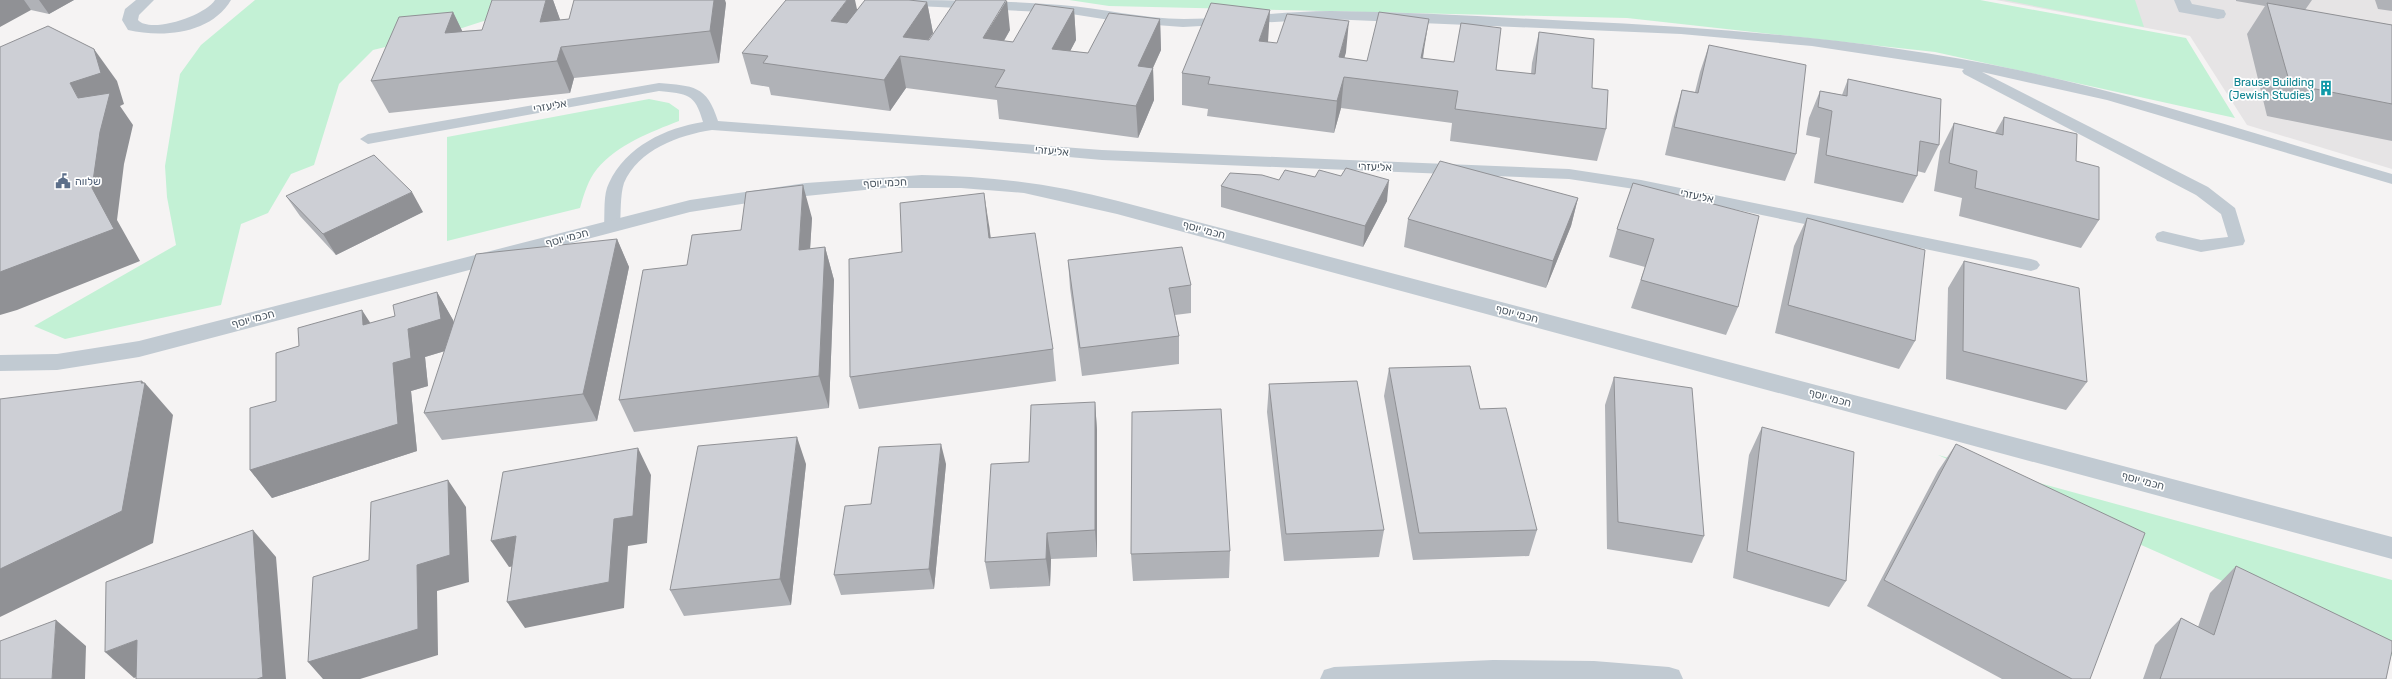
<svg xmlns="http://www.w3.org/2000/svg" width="2392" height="679" font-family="Rubik,'Noto Sans Hebrew',sans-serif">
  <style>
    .education { fill: #e6e4e5 }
    .green { fill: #c3f1d5 }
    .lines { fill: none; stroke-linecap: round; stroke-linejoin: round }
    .service { fill: #c1cad2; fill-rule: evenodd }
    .pedestrian { fill: #c1cad2; fill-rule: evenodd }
    .minor { fill: #c1cad2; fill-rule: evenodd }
    .tertiary { fill: #c1cad2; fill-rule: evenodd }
    .wall { fill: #b0b2b7 }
    .shaded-wall { fill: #909195 }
    .building { fill: #cdcfd5; stroke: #909195 }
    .labels { text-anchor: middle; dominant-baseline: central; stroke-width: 3.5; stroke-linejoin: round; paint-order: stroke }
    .culture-label { font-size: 11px; fill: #0d838f; stroke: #fff; text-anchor: end }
    .street-label { font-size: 11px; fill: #4a5661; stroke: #fff }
    .service-label { font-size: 11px; fill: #4e5e75; stroke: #fff; text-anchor: start }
  </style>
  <rect width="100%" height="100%" fill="#f5f3f3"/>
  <!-- education -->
  <path class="education" d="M1996 0H2392V169L2247 125 2190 36Z"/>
  <!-- green -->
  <path class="green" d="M255 0H539L515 11 459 29 373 50 339 84 314 165 291 174 268 213 241 224 221 305 65 339 34 326 176 245 167 197 165 166 180 74 201 45Z
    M1069 0H1980L2186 38 2235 118 1935 52 1627 18 1109 6Z
    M2004 0H2135L2144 27Z
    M649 99 669 103 679 110V121C651 132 618 144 597 169 588 180 584 194 580 208L447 241V137Z
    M1938 455 2392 580V656Z"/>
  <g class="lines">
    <!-- service -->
    <path class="service" d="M867 0C932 0 997 0 1061 5 1102 8 1143 19 1184 19 1233 19 1282 11 1331 11 1411 12 1492 17 1572 21 1721 28 1872 39 2018 70 2145 97 2268 138 2392 174V184L2107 100 1982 72 2208 187 2235 208 2245 241 2243 245 2201 252 2157 241 2155 237 2157 233 2163 231 2201 240 2228 237 2221 214 2196 195 1964 74 1962 71 1964 69 1812 46 1681 34 1328 19 1183 27 1129 23 1065 13 874 4Z
      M659 83C693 86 707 85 718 121L1102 150 1569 169 1641 180 2031 259 2037 261 2040 265 2037 269 2031 271 1641 190 1569 179 1102 160 968 148 712 130C679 135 638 150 624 183 620 195 621 214 620 226L618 230H606L604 226C605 213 603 194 609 183 626 146 666 128 703 122 695 93 687 94 659 91L368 144 360 139 368 134Z"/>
    <!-- pedestrian -->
    <path class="pedestrian" d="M2174 0H2190L2192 4 2224 10 2226 14 2224 18 2218 19 2179 12Z"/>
    <!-- minor -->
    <path class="minor" d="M136 0H154L139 15 138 20C150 34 205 16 215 0H231C211 34 163 38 128 30L122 20 125 9Z
      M922 175C990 176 1053 184 1118 201L2392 537V559L1117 214 1024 193 961 188H884L767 200 690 212 139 357 57 370 0 371V355L57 354 139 341 690 200 806 183Z"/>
    <!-- tertiary -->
    <path class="tertiary" d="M1493 660 1594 661 1669 667 1679 670 1683 679H1320L1324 670 1334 667Z"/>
  </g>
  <!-- wall -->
  <path class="wall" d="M0 0H74L49 14 31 10Z
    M553 0 560 20 726 3 719 63 574 78 570 93 389 113 371 81 453 12 462 31 482 30Z
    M2236 0H2312L2305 10 2392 25V141L2267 116 2247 34 2265 6 2236 1Z
    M2375 0H2392V11L2378 9Z
    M927 2 933 33 928 40 1010 30 1004 41 1013 42 1074 9 1076 40 1070 51 1088 53 1160 19 1161 50 1153 68 1154 100 1138 138 999 119 997 100 906 88 890 111 771 95 769 87 751 84 742 53 857 10Z
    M1539 32 1592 88 1606 129 1597 161 1450 141 1452 123 1341 108 1334 133 1207 116 1208 109 1182 105V73L1346 52 1344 58 1367 61 1424 50 1423 59 1496 70 1531 74 1532 63Z
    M1709 45 1796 154 1785 181 1665 155 1674 117 1682 90 1695 92 1700 72Z
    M1848 79 1939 145 1925 173 1917 171V176L1903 203 1814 183 1820 138 1806 135 1809 118 1820 91 1842 95Z
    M2004 117 2076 161 2099 220 2081 248 1959 216 1962 198 1934 191 1940 151 1954 123 1995 133Z
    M1341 176 1387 201 1363 247 1221 207V186L1279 180Z
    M1633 183 1738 307 1726 335 1631 308 1645 267 1609 257 1617 229Z
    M286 196 423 212 336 255 300 216Z
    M1578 198 1571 226 1546 288 1404 247 1408 219Z
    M812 218 810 249 825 247 834 280 829 408 634 432 619 400 687 265 741 230Z
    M1807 218 1915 341 1899 369 1775 333 1794 246Z
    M989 225 991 238 1053 349 1056 381 859 409 850 377 902 252Z
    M617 239 629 267 597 421 442 440 424 413 445 351 425 357 428 386 411 391 417 451 272 498 250 470 276 401 299 346 395 316 437 292 453 320 454 322Z
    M1068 260 1191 285V313L1175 315 1179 336V364L1082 376 1070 288Z
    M1964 261 2087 382 2066 410 1946 379 1948 288Z
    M1389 368 1480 409 1537 530 1529 556 1413 560 1384 396Z
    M1614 377 1704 536 1692 563 1607 549 1605 405Z
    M1269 384 1384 530 1379 557 1284 561 1267 412Z
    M1095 402 1097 430V557L1051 559 1050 586 990 589 985 562 1029 462Z
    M1762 427 1846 581 1829 607 1733 578 1749 455Z
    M1956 444 2090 679H2002L1867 606 1938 471Z
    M806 464 791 605 684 616 670 590Z
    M946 464 934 589 841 595 834 575 871 504Z
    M1230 551 1229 578 1133 581 1131 554Z
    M2236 566 2386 679H2143L2155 645 2181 618 2198 627 2210 593Z"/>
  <!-- shaded-wall -->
  <path class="shaded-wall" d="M0 0H24L31 10 0 27Z
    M39 0H74L49 14Z
    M546 0H553L561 22H540Z
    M714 0H725L726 3 719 63 710 31Z
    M847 0H855L860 23 838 52 831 21Z
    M1007 0 1010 30 988 68 983 38Z
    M927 2 933 33 916 58 903 37Z
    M1074 9 1076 40 1055 80 1052 49Z
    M1270 10 1268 42 1258 72 1259 41Z
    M453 12 468 43 445 33Z
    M1160 19 1161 50 1139 98 1138 66Z
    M1429 19 1424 50 1417 86 1421 58Z
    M1349 21 1346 52 1336 89 1339 57Z
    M561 47 574 78 570 93 557 61Z
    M94 49 117 81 124 104 120 106 133 125 124 164 117 220 140 261 17 310 0 315V272L92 188 78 98 70 83Z
    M900 56 906 88 890 111 884 80Z
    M1153 68 1154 100 1138 138 1136 106Z
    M1344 77 1341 108 1334 133 1337 101Z
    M1389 180 1387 201 1363 247 1365 226Z
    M803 185 812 218 808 282 799 250Z
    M412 192 423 212 336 255 323 234Z
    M984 193 989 225 994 271 989 238Z
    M1578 198 1571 226 1546 288 1553 261Z
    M617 239 629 267 597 421 583 394Z
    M825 247 834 280 829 408 819 376Z
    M437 292 453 320 458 347 425 357 428 386 411 391 417 451 272 498 250 470 393 363 408 329Z
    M362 310 380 338 363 325Z
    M142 381 145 384V383L173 415 153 543 0 617V569L141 383Z
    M1095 402 1097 430V557L1095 530Z
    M797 437 806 464 791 605 780 579Z
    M941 444 946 464 934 589 929 569Z
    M638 448 651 475 647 543 628 546 624 608 525 628 507 602Z
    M448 480 466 507 469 582 437 591 438 655 360 679H323L308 662Z
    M253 530 276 557 286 679H257Z
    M1047 533 1051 559 1050 586 1046 559Z
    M516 536 533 563 509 567 491 541Z
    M56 620 86 646 85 679H52Z
    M137 640 165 666 134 678 105 652Z"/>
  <!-- building -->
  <path class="building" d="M492 0H546L540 22 569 19 574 0H714L710 31 561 47 557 61 371 81 399 17 453 12 445 33 482 30Z
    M786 0H847L831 21 847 23 865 0H909L927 2 903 37 929 40 956 0H1006L983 38 1013 42 1035 4 1074 9 1052 49 1088 53 1109 13 1160 19 1138 66 1153 68 1136 106 995 87 1005 70 900 56 884 80 763 63 768 56 742 53Z
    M1211 3 1270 10 1259 41 1277 43 1287 14 1349 21 1339 57 1367 61 1379 12 1429 19 1421 58 1454 62 1461 23 1501 28 1496 70 1535 74 1539 32 1594 39 1592 88 1608 90 1606 129 1455 109 1458 91 1344 77 1337 101 1208 84 1210 77 1182 73Z
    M2267 3 2392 25V104L2290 84Z
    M48 26 94 49 101 73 70 83 78 98 110 93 100 132 92 188 114 229 0 272V47Z
    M1709 45 1806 65 1796 154 1674 127 1682 90 1698 93Z
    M1848 79 1941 99 1939 145 1920 141 1917 176 1826 155 1832 111 1818 107 1820 91 1847 96Z
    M2004 117 2077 134 2076 161 2099 167V220L1975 188 1977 171 1949 163 1954 123 2003 135Z
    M374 155 412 192 323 234 286 196Z
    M1440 161 1578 198 1553 261 1408 219Z
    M1346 168 1389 180 1365 226 1221 186 1230 173 1262 175 1279 180 1285 170 1315 177 1319 170 1341 176Z
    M1633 183 1759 216 1738 307 1641 280 1654 239 1617 229Z
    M803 185 799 250 825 247 819 376 619 400 643 270 687 265 692 235 741 230 746 192Z
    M984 193 989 238 1035 233 1053 349 850 377 849 259 902 252 900 203Z
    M1807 218 1925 250 1915 341 1788 305Z
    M617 239 583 394 424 413 476 254Z
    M1182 247 1191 285 1169 288 1179 336 1080 348 1068 260Z
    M1964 261 2079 288 2087 382 1963 351Z
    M437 292 441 319 408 329 411 358 393 363 398 424 250 470V408L276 401V353L299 346 298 328 362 310 363 325 395 316 393 305Z
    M1470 366 1480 409 1506 408 1537 530 1419 533 1389 368Z
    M1614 377 1692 388 1704 536 1618 522Z
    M142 381 141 383H145L122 511 0 569V399Z
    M1357 381 1384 530 1286 534 1269 384Z
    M1095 402V530L1047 533 1046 559 985 562 991 464 1029 462 1031 405Z
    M1221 409 1230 551 1131 554 1132 412Z
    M1762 427 1854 452 1846 581 1747 551Z
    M797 437 780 579 670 590 698 446Z
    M941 444 929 569 834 575 845 506 871 504 879 447Z
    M1956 444 2145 533 2090 679H2072L1884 580Z
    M638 448 633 516 614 519 609 582 507 602 516 536 491 541 503 472Z
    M448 480 450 555 417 565 418 629 308 662 313 577 369 560 371 502Z
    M253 530 263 677 257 679H136L137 640 105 652 106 582Z
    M2236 566 2392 641V651L2386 679H2160L2181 618 2214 635Z
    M56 620 52 679H0V641Z"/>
  <!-- icons -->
  <defs>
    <g id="building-bare" transform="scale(1.2)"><path d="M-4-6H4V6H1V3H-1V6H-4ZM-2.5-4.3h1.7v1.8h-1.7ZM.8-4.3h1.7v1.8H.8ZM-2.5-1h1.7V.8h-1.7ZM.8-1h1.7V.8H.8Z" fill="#0f9aa8" stroke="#fff" stroke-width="2.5" paint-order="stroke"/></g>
    <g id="civic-bare" transform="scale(1.2)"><path d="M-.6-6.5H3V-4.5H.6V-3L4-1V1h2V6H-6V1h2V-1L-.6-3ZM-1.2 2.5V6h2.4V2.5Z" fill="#5c6f8a" stroke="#fff" stroke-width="2.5" paint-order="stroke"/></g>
  </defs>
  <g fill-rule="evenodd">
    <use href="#building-bare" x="2326" y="88"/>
    <use href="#civic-bare" x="63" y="181"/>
  </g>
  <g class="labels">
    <!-- culture labels -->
    <g class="culture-label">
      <text x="2314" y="82">Brause Building<tspan x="2314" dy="13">(Jewish Studies)</tspan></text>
    </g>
    <!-- street labels -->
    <g class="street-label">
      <text transform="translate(550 106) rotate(-10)">אליעזרי</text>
      <text transform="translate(1052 151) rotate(5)">אליעזרי</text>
      <text transform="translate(1375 167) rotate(2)">אליעזרי</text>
      <text transform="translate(885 183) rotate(-3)">חכמי יוסף</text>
      <text transform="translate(1697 196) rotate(12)">אליעזרי</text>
      <text transform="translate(1204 230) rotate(15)">חכמי יוסף</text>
      <text transform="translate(567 238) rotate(-15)">חכמי יוסף</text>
      <text transform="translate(1517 314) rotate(15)">חכמי יוסף</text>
      <text transform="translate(253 319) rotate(-15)">חכמי יוסף</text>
      <text transform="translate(1830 398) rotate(15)">חכמי יוסף</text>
      <text transform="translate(2143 481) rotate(15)">חכמי יוסף</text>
    </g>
    <!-- service labels -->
    <g class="service-label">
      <text x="75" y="181">שלווה</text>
    </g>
  </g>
</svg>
